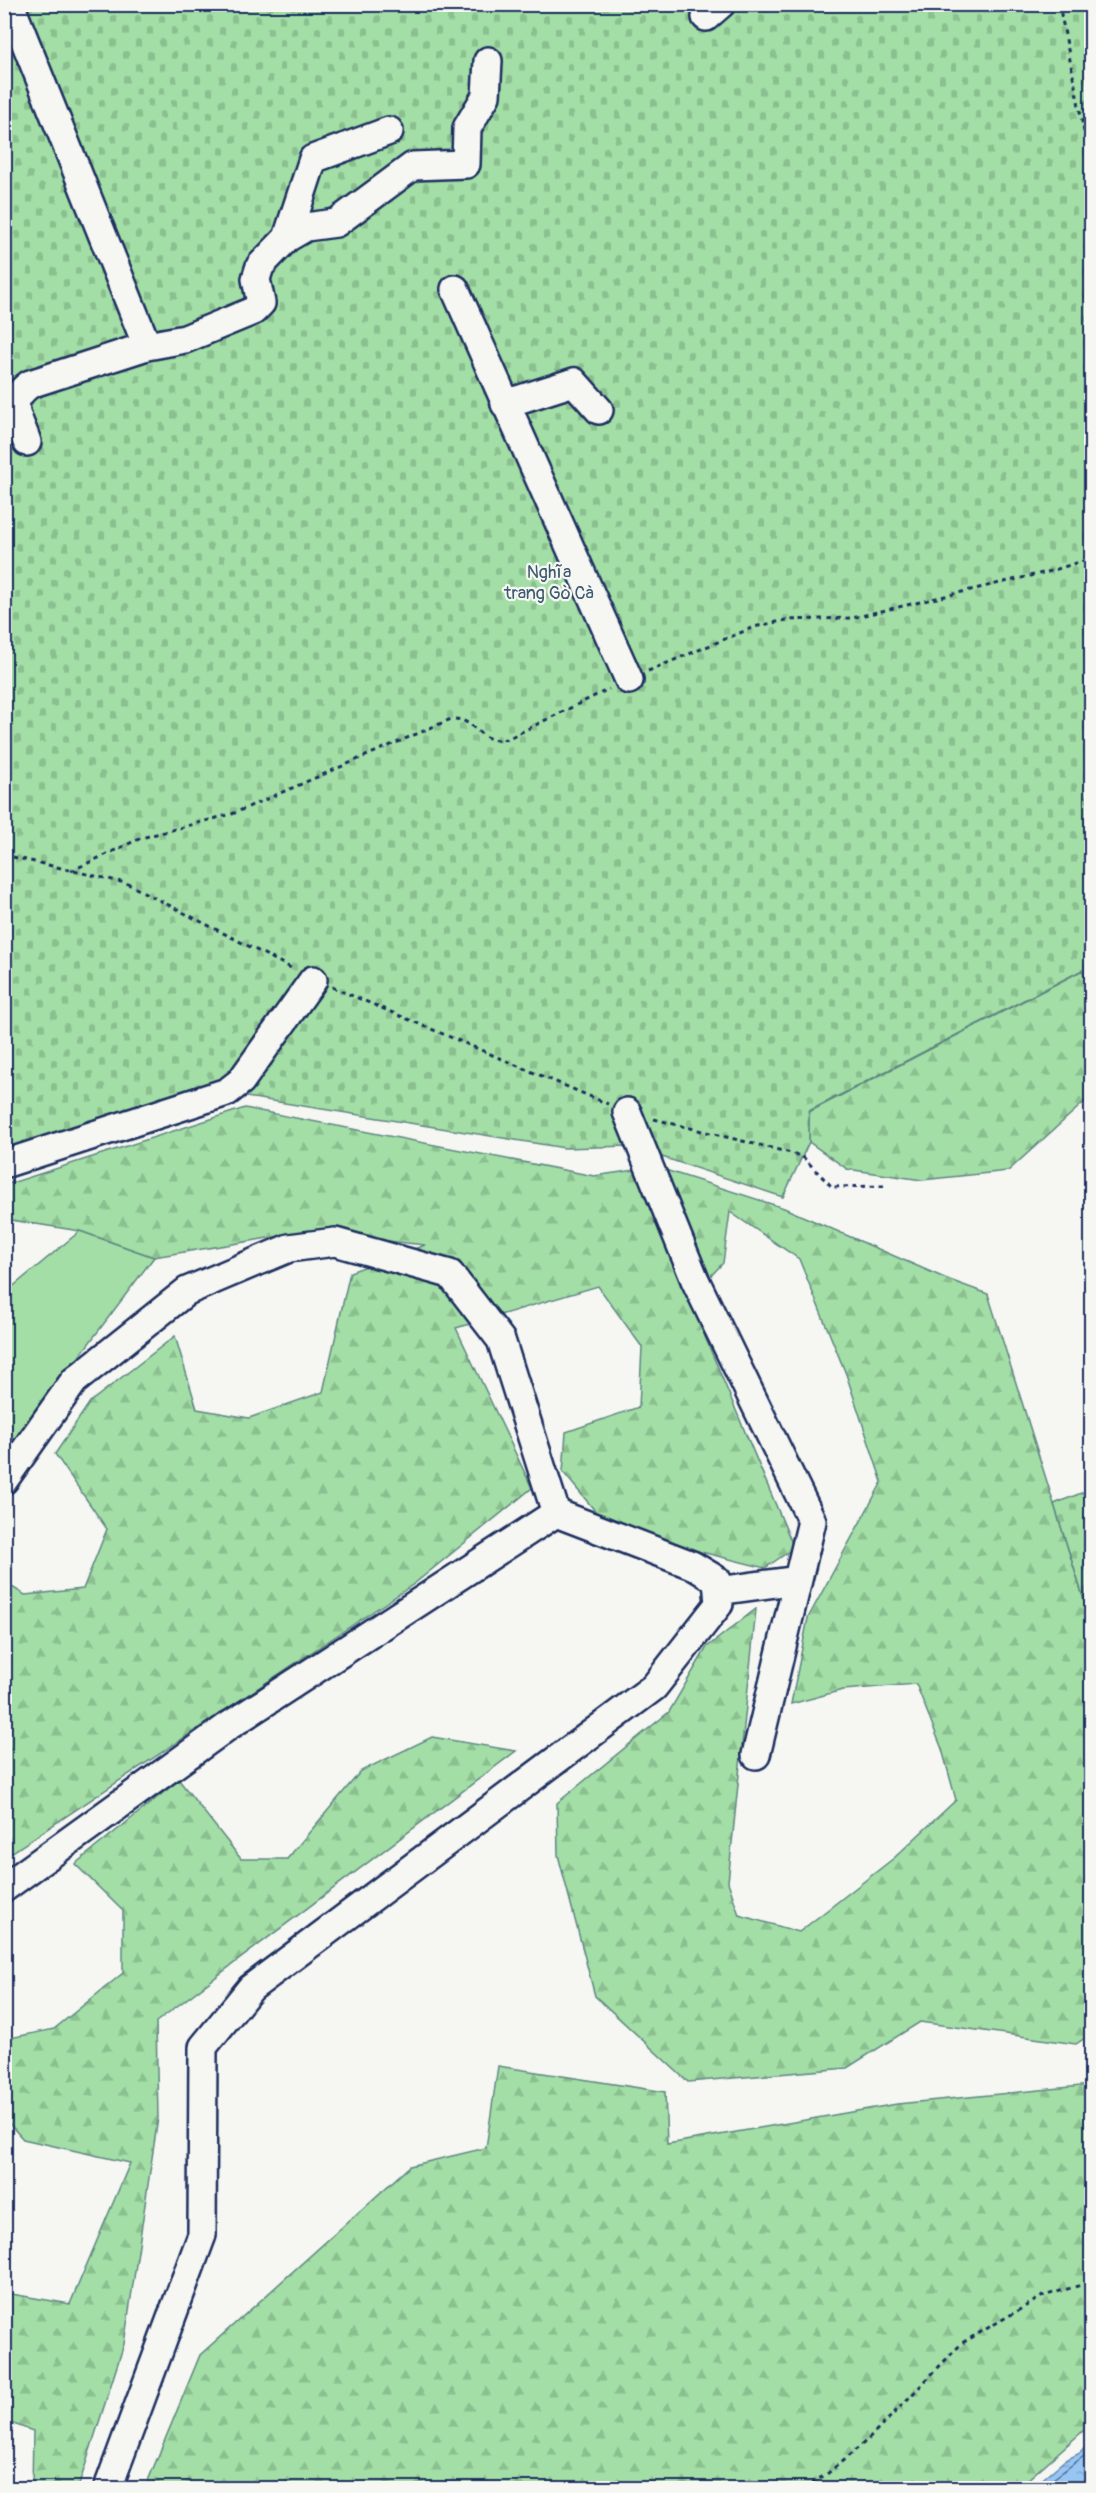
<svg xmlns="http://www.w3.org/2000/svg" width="1096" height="2493" font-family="Pangolin,sans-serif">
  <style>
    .green { fill: #a2dea5; stroke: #5e8682; stroke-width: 1.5 }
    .forest { fill: url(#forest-firs); stroke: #5e8682; stroke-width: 1.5 }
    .cemetery { fill: url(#cemetery-stones); stroke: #5e8682; stroke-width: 1.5 }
    .water { fill: url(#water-ripples); stroke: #658ab7; stroke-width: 1.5 }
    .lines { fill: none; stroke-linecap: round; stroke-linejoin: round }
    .shore { stroke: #4d6b99; stroke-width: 1.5 }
    .minor-casing { stroke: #1b2f5e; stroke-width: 32 }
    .path { stroke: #1b2f5e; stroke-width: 3; stroke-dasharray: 4.5 4.5; stroke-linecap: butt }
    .minor { stroke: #f6f6f2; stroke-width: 27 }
    .labels { text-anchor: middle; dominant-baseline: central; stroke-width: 4.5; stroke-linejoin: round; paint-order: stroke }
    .park-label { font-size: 18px; fill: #3d5b70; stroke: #f6f6f2 }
  </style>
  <defs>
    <pattern id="forest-firs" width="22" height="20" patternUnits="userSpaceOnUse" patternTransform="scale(1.5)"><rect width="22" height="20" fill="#a2dea5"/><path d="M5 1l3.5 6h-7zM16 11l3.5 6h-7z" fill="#8bbf90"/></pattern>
    <pattern id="cemetery-stones" width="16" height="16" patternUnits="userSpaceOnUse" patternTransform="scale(1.5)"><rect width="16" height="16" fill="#a2dea5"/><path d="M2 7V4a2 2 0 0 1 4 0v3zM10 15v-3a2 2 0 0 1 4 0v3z" fill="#8bbf90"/></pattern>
    <pattern id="water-ripples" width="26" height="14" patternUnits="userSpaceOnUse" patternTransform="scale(1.5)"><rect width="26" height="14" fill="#97c6f2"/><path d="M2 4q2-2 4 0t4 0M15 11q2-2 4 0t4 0" fill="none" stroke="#82aad2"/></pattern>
  </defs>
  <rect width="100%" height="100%" fill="#f6f6f2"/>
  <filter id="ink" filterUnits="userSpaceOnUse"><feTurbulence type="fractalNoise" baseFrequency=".0167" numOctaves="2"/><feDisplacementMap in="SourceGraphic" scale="12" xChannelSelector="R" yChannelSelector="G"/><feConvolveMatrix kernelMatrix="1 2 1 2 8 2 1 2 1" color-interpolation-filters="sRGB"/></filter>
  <g filter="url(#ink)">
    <!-- green -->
    <path class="green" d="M80 1231 154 1257 5 1455V1293Z"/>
    <!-- forest -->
    <path class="forest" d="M1083 970 1091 993V1096L1008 1171 922 1180 847 1169 809 1142V1112Z
      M245 1108 594 1176 656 1167 784 1208 947 1279 988 1294 1091 1622V2034L1076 2044 920 2022 847 2068 688 2082 595 1996 558 1855 557 1803 669 1712 707 1647 756 1609 728 1882 739 1915 799 1932 894 1858 956 1800 942 1749 916 1684 843 1690 791 1704 808 1618 882 1482 846 1374 799 1259 730 1212 723 1263 689 1299 794 1548 765 1568 610 1529 563 1472 566 1432 639 1407 642 1347 598 1286 456 1328 532 1488 414 1584 5 1857 4 1582 25 1595 83 1589 107 1529 55 1454 90 1402 175 1336 197 1409 249 1418 323 1392 350 1272 425 1245 305 1232 154 1257 80 1231 5 1219V1185Z
      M432 1737 516 1751 156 2022 158 2118 124 2344 78 2488H32L33 2431 5 2421V2293L70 2304 130 2163 23 2139 5 2119V2039L54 2029 123 1973V1911L75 1864 179 1780 241 1859H287L361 1771Z
      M498 2066 665 2092 667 2144 897 2104 1091 2085V2424L1018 2488H145L200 2355 410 2166 486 2148Z"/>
    <!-- cemetery -->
    <path class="cemetery" d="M5 5H1091V993L1082 970 809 1111V1142L783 1197 629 1146 565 1148 234 1095 5 1171Z
      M1091 1489V1622L1054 1504Z"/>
    <!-- water -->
    <path class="water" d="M1091 2441V2488H1032L1064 2461 1080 2453Z"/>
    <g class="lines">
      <!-- shore -->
      <path class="shore" d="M1041 2488 1092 2450"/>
      <!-- minor casing -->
      <g class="minor-casing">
        <path id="minor" d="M10 4 147 346
          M706 17 721 4
          M287 238 313 159 389 131
          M455 289 629 680
          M505 404 574 382 599 410
          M27 442C19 417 4 403 30 384L147 346 185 339 253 311 261 303 256 279 260 266 287 238 306 227 336 223 413 166 466 164 467 128 486 96 488 61
          M627 1112 695 1280 812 1521 756 1755
          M4 1164 227 1092 241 1081 313 980
          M4 1480 74 1381 187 1291 289 1248 335 1242 450 1274 501 1340 556 1513 692 1565 717 1580 719 1604 654 1687 251 1988 203 2047 202 2235 108 2488
          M718 1591 798 1580
          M4 1888 227 1727 556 1513"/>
      </g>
      <!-- path -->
      <path class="path" d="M1059 4 1089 157 1092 199
        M648 671 754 627 786 620 852 618 1051 571 1092 558
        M4 855 126 883 293 969
        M71 871 141 838 232 814 451 719C476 717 477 745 507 739L609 689
        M332 987 608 1104
        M654 1119 795 1154 804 1158 832 1187 884 1186
        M804 2488 827 2474 872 2436 962 2343 1043 2296 1092 2282"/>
      <!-- minor -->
      <use href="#minor" class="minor"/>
    </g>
  </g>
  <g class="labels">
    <!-- park labels -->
    <g class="park-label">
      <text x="549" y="572">Nghĩa<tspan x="549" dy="21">trang Gò Cà</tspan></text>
    </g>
  </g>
  <!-- margin -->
  <rect width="1096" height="2493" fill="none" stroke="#f6f6f2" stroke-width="24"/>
  <rect x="12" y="12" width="1072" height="2469" fill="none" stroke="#1b2f5e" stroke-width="2" filter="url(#ink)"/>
</svg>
